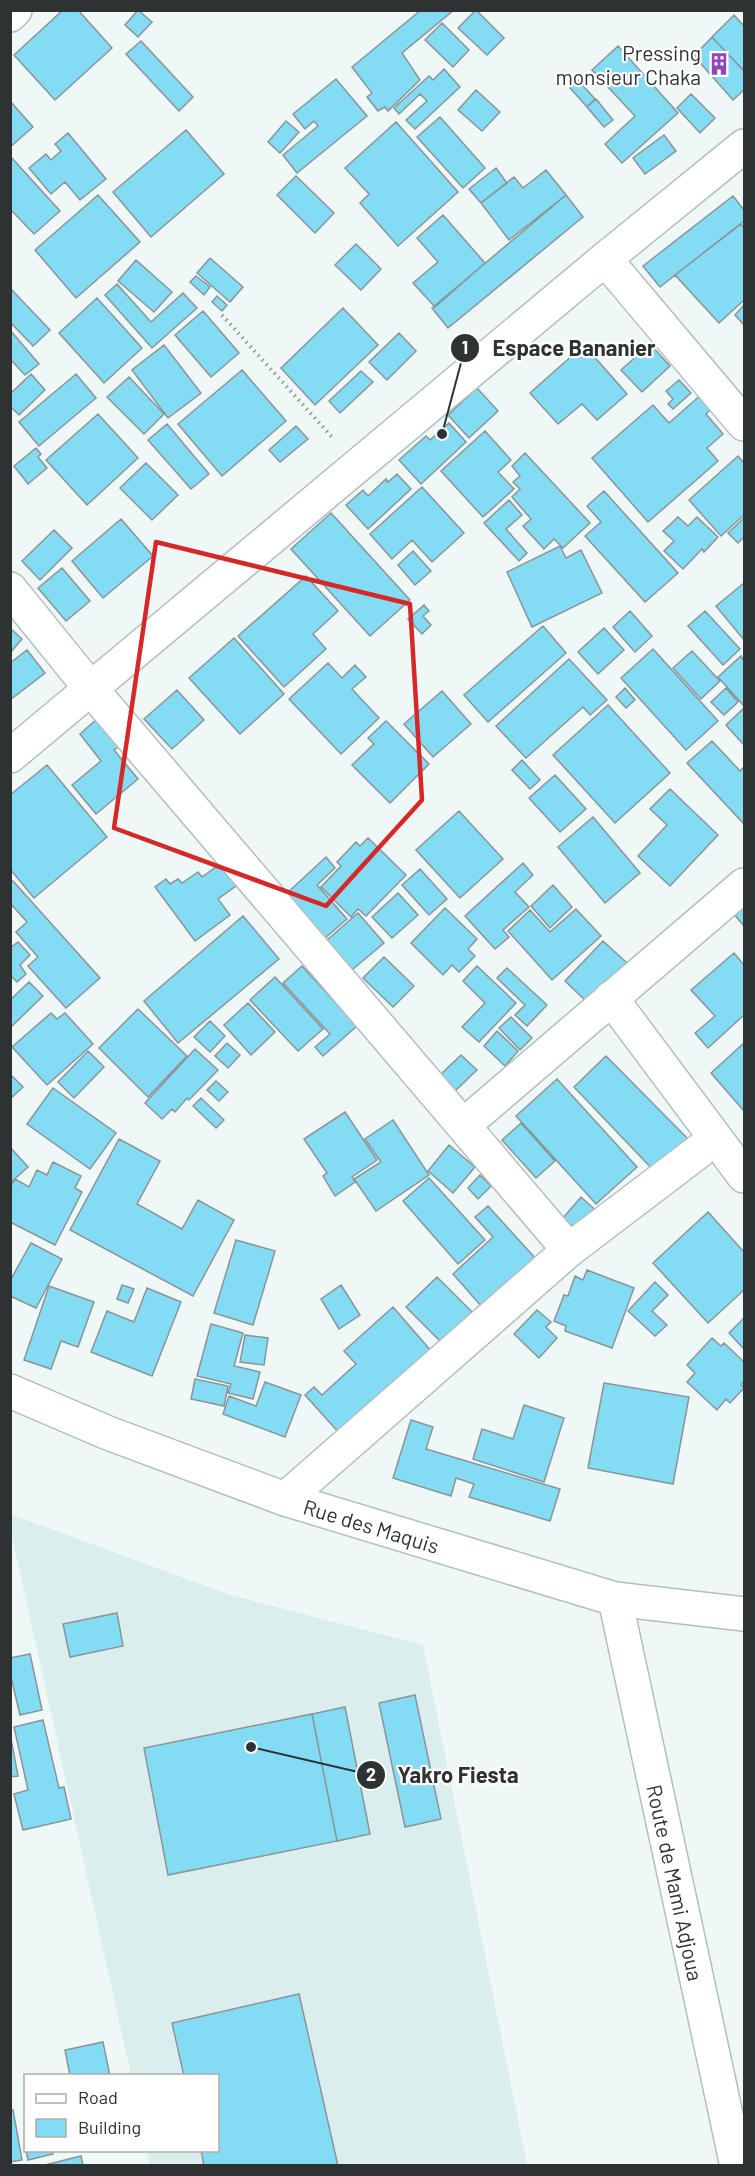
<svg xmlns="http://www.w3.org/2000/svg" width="755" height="2176" font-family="Barlow,sans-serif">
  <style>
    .built { fill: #daeeed }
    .building { fill: #84dbf4; stroke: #8b9497; stroke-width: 1.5 }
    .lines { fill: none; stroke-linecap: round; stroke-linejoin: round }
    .minor-casing { stroke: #b4bebe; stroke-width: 36 }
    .path { stroke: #909797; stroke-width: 4; stroke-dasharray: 1.5 4.5; stroke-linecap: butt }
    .minor { stroke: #fff; stroke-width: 33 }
    .marked { fill: none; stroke: #d62828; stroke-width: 4.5; stroke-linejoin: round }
    .labels { text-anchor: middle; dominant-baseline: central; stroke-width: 4.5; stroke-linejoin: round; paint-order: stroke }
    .poi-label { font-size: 21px; fill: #2e3232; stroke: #fff; text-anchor: end }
    .street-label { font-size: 21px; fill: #2e3232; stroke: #fff }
    .leader { fill: none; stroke: #2e3232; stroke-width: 2 }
    .callout-dot { fill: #2e3232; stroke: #fff; stroke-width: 2 }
    .mark-label { font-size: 18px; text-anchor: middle; font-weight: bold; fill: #fff }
    .callout-label { font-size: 22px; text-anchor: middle; font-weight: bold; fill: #2e3232; stroke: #fff; stroke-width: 4.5; stroke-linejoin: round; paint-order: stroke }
  </style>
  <rect width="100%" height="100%" fill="#edf8f7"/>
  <!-- built -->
  <path class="built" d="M10 1514 230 1595 423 1645 527 2165H150L147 2151 218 2150V2076L131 2075 11 1532Z"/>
  <!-- building -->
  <path class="building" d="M63 10H78L112 48 55 100 14 55Z
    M138 10 152 22 138 37 125 25Z
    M421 10H454L402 53 420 80 388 111 385 107 378 111 367 97 372 93 352 67Z
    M476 10 504 38 487 55 458 28Z
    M734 15 744 26V71L712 37Z
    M442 23 469 50 453 67 425 40Z
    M712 37 744 71V90L733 100 694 56Z
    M141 41 193 97 179 111 126 54Z
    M618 46 678 113 622 163 605 144 635 116 592 70Z
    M444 69 460 87 415 129 406 120 427 101 420 94 399 114 394 108 429 76 433 80Z
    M336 79 367 116 297 173 283 155 318 126 314 121 305 129 293 114Z
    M578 80 595 99 587 107 570 88Z
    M476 90 500 112 482 131 458 110Z
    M691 94 715 118 700 133 677 108Z
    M596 99 613 120 604 127 587 107Z
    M10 101 33 127 10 147Z
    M440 117 485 168 463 188 417 137Z
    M286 121 299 132 280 153 268 142Z
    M396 122 458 192 398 246 360 203 369 194 345 168Z
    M186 130 224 174 151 237 113 192Z
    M68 133 106 179 80 200 65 182 51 194 29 168 46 154 51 160 61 151 55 144Z
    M664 135 676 151 645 174 633 158Z
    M10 156 60 211 34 234 10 209Z
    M496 168 507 183 481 203 469 189Z
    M546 170 566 195 509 240 481 203 514 177 523 188Z
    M296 176 334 213 315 233 277 195Z
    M98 195 140 242 76 298 35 250Z
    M566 195 583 217 448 328 432 308Z
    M733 196 744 210V221L660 287 643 266Z
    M443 215 485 263 435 307 413 283 438 262 417 238Z
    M741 224 744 228V300L719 323 675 275Z
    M356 244 381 269 361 290 335 265Z
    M210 258 243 287 230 302 197 273Z
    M136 260 172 292 154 312 118 281Z
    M196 276 210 287 204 295 190 282Z
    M117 284 151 322 183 293 197 308 152 348 105 295Z
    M10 288 50 330 33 346 10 322Z
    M217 296 227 305 222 311 212 302Z
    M97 298 142 348 104 383 59 333Z
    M744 305V325L735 315Z
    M343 308 378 345 315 405 281 368Z
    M203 311 239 353 211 377 175 335Z
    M10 330 39 364 25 375 10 359Z
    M399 333 416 351 387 380 369 362Z
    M650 344 670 366 642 392 621 370Z
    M164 345 201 393 168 418 132 370Z
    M584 345 627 394 597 420 582 404 558 424 530 393Z
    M242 370 286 421 222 476 178 424Z
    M361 371 373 382 340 413 329 401Z
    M31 374 45 390 19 415 10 406V394Z
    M76 374 96 398 39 446 19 422Z
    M129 377 164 414 144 434 107 397Z
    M679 380 691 393 673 409 668 404 673 399 666 391Z
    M477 388 498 411 469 438 448 415Z
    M703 393 714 406 706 414 723 434 707 448 718 461 648 522 592 458 653 405 669 423Z
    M98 414 138 458 87 505 46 460Z
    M449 423 466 442 421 484 399 460 426 436 430 440Z
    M167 424 209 474 191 489 148 440Z
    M296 426 308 439 280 462 269 450Z
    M485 431 511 460 498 472 514 489 483 517 441 471Z
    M36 448 41 454 38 457 47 468 28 484 14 466Z
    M525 453 590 523 563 548 554 539 544 549 523 526 531 519 512 497 520 489 513 482 520 476 512 466Z
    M738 456 744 463V515L721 536 689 500Z
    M146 463 178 495 152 520 120 488Z
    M397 474 411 489 368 529 346 505 363 490 368 496 386 479 388 482Z
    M422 487 464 533 432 562 412 540 392 559 370 534Z
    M604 491 678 573 645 602 585 536 601 522 587 506Z
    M509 500 522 515 506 529 527 553 519 561 484 523Z
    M331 513 410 600 370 636 291 549Z
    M678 517 688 526 697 517 718 537 704 552 702 549 683 569 664 551 674 541 663 531Z
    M744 518V537L738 543 728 533Z
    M121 519 153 556 103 598 72 561Z
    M54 530 72 548 40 580 22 561Z
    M560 546 566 558 581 550 602 593 532 627 507 572Z
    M413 551 431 571 415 585 398 565Z
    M62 568 90 601 66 621 38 588Z
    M306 576 338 611 313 634 326 649 284 687 238 636Z
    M744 583V640L716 606Z
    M424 605 429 611 423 616 431 625 422 634 408 619Z
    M630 611 652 636 635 652 613 627Z
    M705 611 740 649 723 665 688 626Z
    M543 626 566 653 488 722 464 695Z
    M10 628 22 639 10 653Z
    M604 628 624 650 598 674 578 652Z
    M234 638 284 694 240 734 189 678Z
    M653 649 718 721 686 750 621 678Z
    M27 650 45 673 10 700V663Z
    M692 651 720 681 701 699 673 668Z
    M741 656 744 661V706L718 677Z
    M569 659 607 700 590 715 583 707 526 758 496 726Z
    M328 663 342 678 355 665 366 677 352 689 379 718 341 754 289 699Z
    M625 688 635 700 626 708 616 697Z
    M726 688 738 702 724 715 711 702Z
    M177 690 204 720 172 749 144 719Z
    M442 691 471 724 433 757 404 724Z
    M608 705 670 773 615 823 553 755Z
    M744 708V745L726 725Z
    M98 718 121 745 114 750 138 779 96 814 72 785 101 761 80 734Z
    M386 721 429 764 390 803 352 765 374 744 368 738Z
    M712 741 740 771 744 767V824L687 763Z
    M522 760 540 780 530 789 512 770Z
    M47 765 107 837 34 898 10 869V795Z
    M555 775 586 809 560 832 529 798Z
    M670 789 718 835 670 886 638 856 667 825 650 809Z
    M459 811 503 859 460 898 416 850Z
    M593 817 640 873 605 903 558 847Z
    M368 838 406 875 366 916 358 909 351 917 321 887 341 866 337 862 356 842 360 846Z
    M326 857 335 868 317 885 347 919 325 938 285 895Z
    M523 863 533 875 515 892 529 907 503 930 509 937 495 949 465 916Z
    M220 864 236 886 218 899 230 915 195 941 155 887 166 879 170 884 178 879 182 883 198 872 202 877Z
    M420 869 447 899 429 915 402 885Z
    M13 881 100 978 66 1008 28 966 38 957 16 932 27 922 10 903V883Z
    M553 885 572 907 550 928 531 906Z
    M398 893 418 915 392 938 372 917Z
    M744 904V926L733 913Z
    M445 908 477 939 468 949 475 956 459 972 452 965 443 975 411 943Z
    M576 909 601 936 552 980 508 931 530 910 550 932Z
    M358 913 384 943 352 970 327 940Z
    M243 916 279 959 178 1043 144 1001Z
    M603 941 627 963 589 1004 565 981Z
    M18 942 30 955 20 965 26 974 17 982 10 975V948Z
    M734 953 744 965V1015L708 1048 695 1033 715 1016 691 990Z
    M384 957 414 986 393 1007 363 978Z
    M302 966 357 1026 323 1056 315 1047 330 1034 283 983Z
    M477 966 516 1003 479 1042 462 1027 485 1003 463 981Z
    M507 968 547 1005 527 1026 515 1015 525 1005 497 978Z
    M275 977 323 1029 298 1051 250 1000Z
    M29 982 43 996 10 1028V1000Z
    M248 1003 275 1032 251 1055 224 1025Z
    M138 1009 187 1056 148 1097 99 1048Z
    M51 1013 57 1019 65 1013 93 1044 47 1085 12 1047Z
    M511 1017 532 1038 520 1050 499 1028Z
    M210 1021 225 1036 210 1052 194 1037Z
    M497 1031 518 1051 505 1066 484 1046Z
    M227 1043 240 1055 228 1068 215 1056Z
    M744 1043V1111L711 1073Z
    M195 1049 218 1070 189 1100 187 1098 175 1112 172 1109 162 1119 145 1103Z
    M88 1051 104 1067 74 1098 58 1082Z
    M461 1055 477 1070 455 1091 439 1076Z
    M606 1056 690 1141 657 1174 574 1087Z
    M10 1074 23 1087 10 1099Z
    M557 1079 637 1167 596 1204 516 1116Z
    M216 1081 228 1092 219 1101 207 1090Z
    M53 1088 116 1133 90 1169 27 1124Z
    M201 1098 224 1120 216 1128 193 1106Z
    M345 1112 377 1160 352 1177 355 1182 335 1196 323 1176 327 1173 304 1139Z
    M393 1120 429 1175 376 1211 354 1179 381 1162 365 1139Z
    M521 1123 555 1161 536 1178 502 1140Z
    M119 1139 160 1161 137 1204 182 1229 198 1200 234 1220 193 1296 70 1230Z
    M449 1145 475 1167 453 1193 428 1171Z
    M10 1147 28 1167 10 1183Z
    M53 1162 81 1176 75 1188 82 1192 55 1245 10 1222V1188L15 1179 29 1187 37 1170 47 1175Z
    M480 1175 491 1186 478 1199 468 1188Z
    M429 1178 485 1240 458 1264 403 1201Z
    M581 1197 601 1215 582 1236 563 1218Z
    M488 1206 536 1259 482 1307 453 1274 493 1237 475 1217Z
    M708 1212 744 1252V1290L708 1323 653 1263Z
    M236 1240 275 1251 253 1325 214 1313Z
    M31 1243 62 1259 36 1308 10 1296V1281Z
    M587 1270 634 1288 612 1348 565 1331 566 1326 554 1321 564 1295 568 1296 575 1276 583 1280Z
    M437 1277 475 1315 444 1345 406 1307Z
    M655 1282 668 1295 652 1311 667 1325 655 1336 628 1311Z
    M122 1285 134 1289 128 1303 117 1299Z
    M341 1285 360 1315 339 1329 321 1299Z
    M49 1286 94 1302 78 1347 61 1341 51 1369 24 1360Z
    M147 1288 181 1302 152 1376 91 1352 107 1311 134 1322Z
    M393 1307 432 1352 340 1434 305 1395 314 1387 322 1395 356 1364 344 1351Z
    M537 1310 551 1322 546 1327 557 1338 539 1358 514 1334Z
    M744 1318V1349L729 1333Z
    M211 1324 243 1333 234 1366 260 1372 253 1399 228 1393 231 1384 197 1376Z
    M245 1335 268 1338 264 1365 240 1362Z
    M712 1338 721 1346 724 1343 744 1362V1381L741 1384 744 1388 730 1403 726 1399 717 1410 687 1382 695 1373 687 1365Z
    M195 1379 228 1386 224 1406 191 1399Z
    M265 1382 301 1395 285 1437 223 1414 229 1396 256 1406Z
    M604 1383 689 1397 673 1484 588 1468Z
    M524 1405 564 1418 544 1482 473 1459 482 1429 513 1439Z
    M411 1420 433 1427 426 1449 560 1489 550 1521 469 1497 474 1484 456 1478 451 1496 393 1478Z
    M117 1613 123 1646 70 1657 63 1624Z
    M30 1654 42 1710 20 1715 12 1681 10 1682V1658Z
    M415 1695 441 1819 405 1827 379 1703Z
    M345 1707 370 1834 337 1841 312 1714Z
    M312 1714 337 1841 168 1875 144 1748Z
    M43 1720 59 1788 64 1787 71 1819 23 1830 14 1794 28 1790 14 1727Z
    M10 1733 18 1776 10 1777Z
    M299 1994 338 2166H204L201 2150H218V2076H184L172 2023Z
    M103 2042 110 2076H70L65 2050Z
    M10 2110H13L22 2160 10 2162Z
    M26 2150H52L53 2154 28 2160Z
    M81 2156 83 2166H41Z"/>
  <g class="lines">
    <!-- minor casing -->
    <g class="minor-casing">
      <g id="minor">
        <path d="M10 15 15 10"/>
        <path d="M605 259 744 424"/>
        <path d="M10 589 91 689 569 1250"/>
        <path d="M10 756 605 259 744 146"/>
        <path d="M611 998 744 1176"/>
        <path d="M464 1125 744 885"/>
        <path id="s1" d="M10 1391 108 1433 285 1499 615 1599 744 1614"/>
        <path d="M285 1499 569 1250 715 1139"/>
        <path id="s2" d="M615 1599 737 2166"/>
      </g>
    </g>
    <!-- path -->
    <path class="path" d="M222 315 332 437"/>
    <!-- minor -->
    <use href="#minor" class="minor"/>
  </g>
  <!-- marked area -->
  <path class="marked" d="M156 542 410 604 422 800 326 906 114 828Z"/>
  <!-- icons -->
  <defs>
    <g id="building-bare" transform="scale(1.8)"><path d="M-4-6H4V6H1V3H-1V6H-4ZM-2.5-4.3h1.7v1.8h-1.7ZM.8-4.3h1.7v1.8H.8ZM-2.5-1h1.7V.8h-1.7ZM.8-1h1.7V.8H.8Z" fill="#8e46b9" stroke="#fff" stroke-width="2.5" paint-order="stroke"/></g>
  </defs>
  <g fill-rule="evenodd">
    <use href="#building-bare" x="719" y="64"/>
  </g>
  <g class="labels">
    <!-- poi labels -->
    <g class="poi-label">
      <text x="701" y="52">Pressing<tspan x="701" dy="24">monsieur Chaka</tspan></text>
    </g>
    <!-- street labels -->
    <g class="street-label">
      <text stroke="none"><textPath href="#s1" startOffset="386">Rue des Maquis</textPath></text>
      <text stroke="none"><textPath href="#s2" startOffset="290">Route de Mami Adjoua</textPath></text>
    </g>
  </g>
  <!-- callouts -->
  <path class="leader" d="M442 434L465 348M251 1747L371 1775"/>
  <g class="callout-dot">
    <circle cx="442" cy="434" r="6"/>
    <circle cx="251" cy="1747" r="6"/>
    <circle cx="465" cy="348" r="15"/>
    <circle cx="371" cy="1775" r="15"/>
  </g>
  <g class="mark-label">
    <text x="465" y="354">1</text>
    <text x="371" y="1781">2</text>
  </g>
  <g class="callout-label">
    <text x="574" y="356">Espace Bananier</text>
    <text x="458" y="1783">Yakro Fiesta</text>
  </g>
  <!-- border -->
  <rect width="755" height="2176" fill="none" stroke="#2e3232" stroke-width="24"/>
  <!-- legend -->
  <rect x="24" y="2074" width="195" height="78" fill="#ffffff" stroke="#abadad" stroke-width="1.5"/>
  <rect x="36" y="2094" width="30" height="9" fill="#ffffff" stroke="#abadad" stroke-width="1.5"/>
  <text x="78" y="2104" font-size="18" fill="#2e3232">Road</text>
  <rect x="36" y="2119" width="30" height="18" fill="#84dbf4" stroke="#abadad" stroke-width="1.5"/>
  <text x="78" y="2134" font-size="18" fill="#2e3232">Building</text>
</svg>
